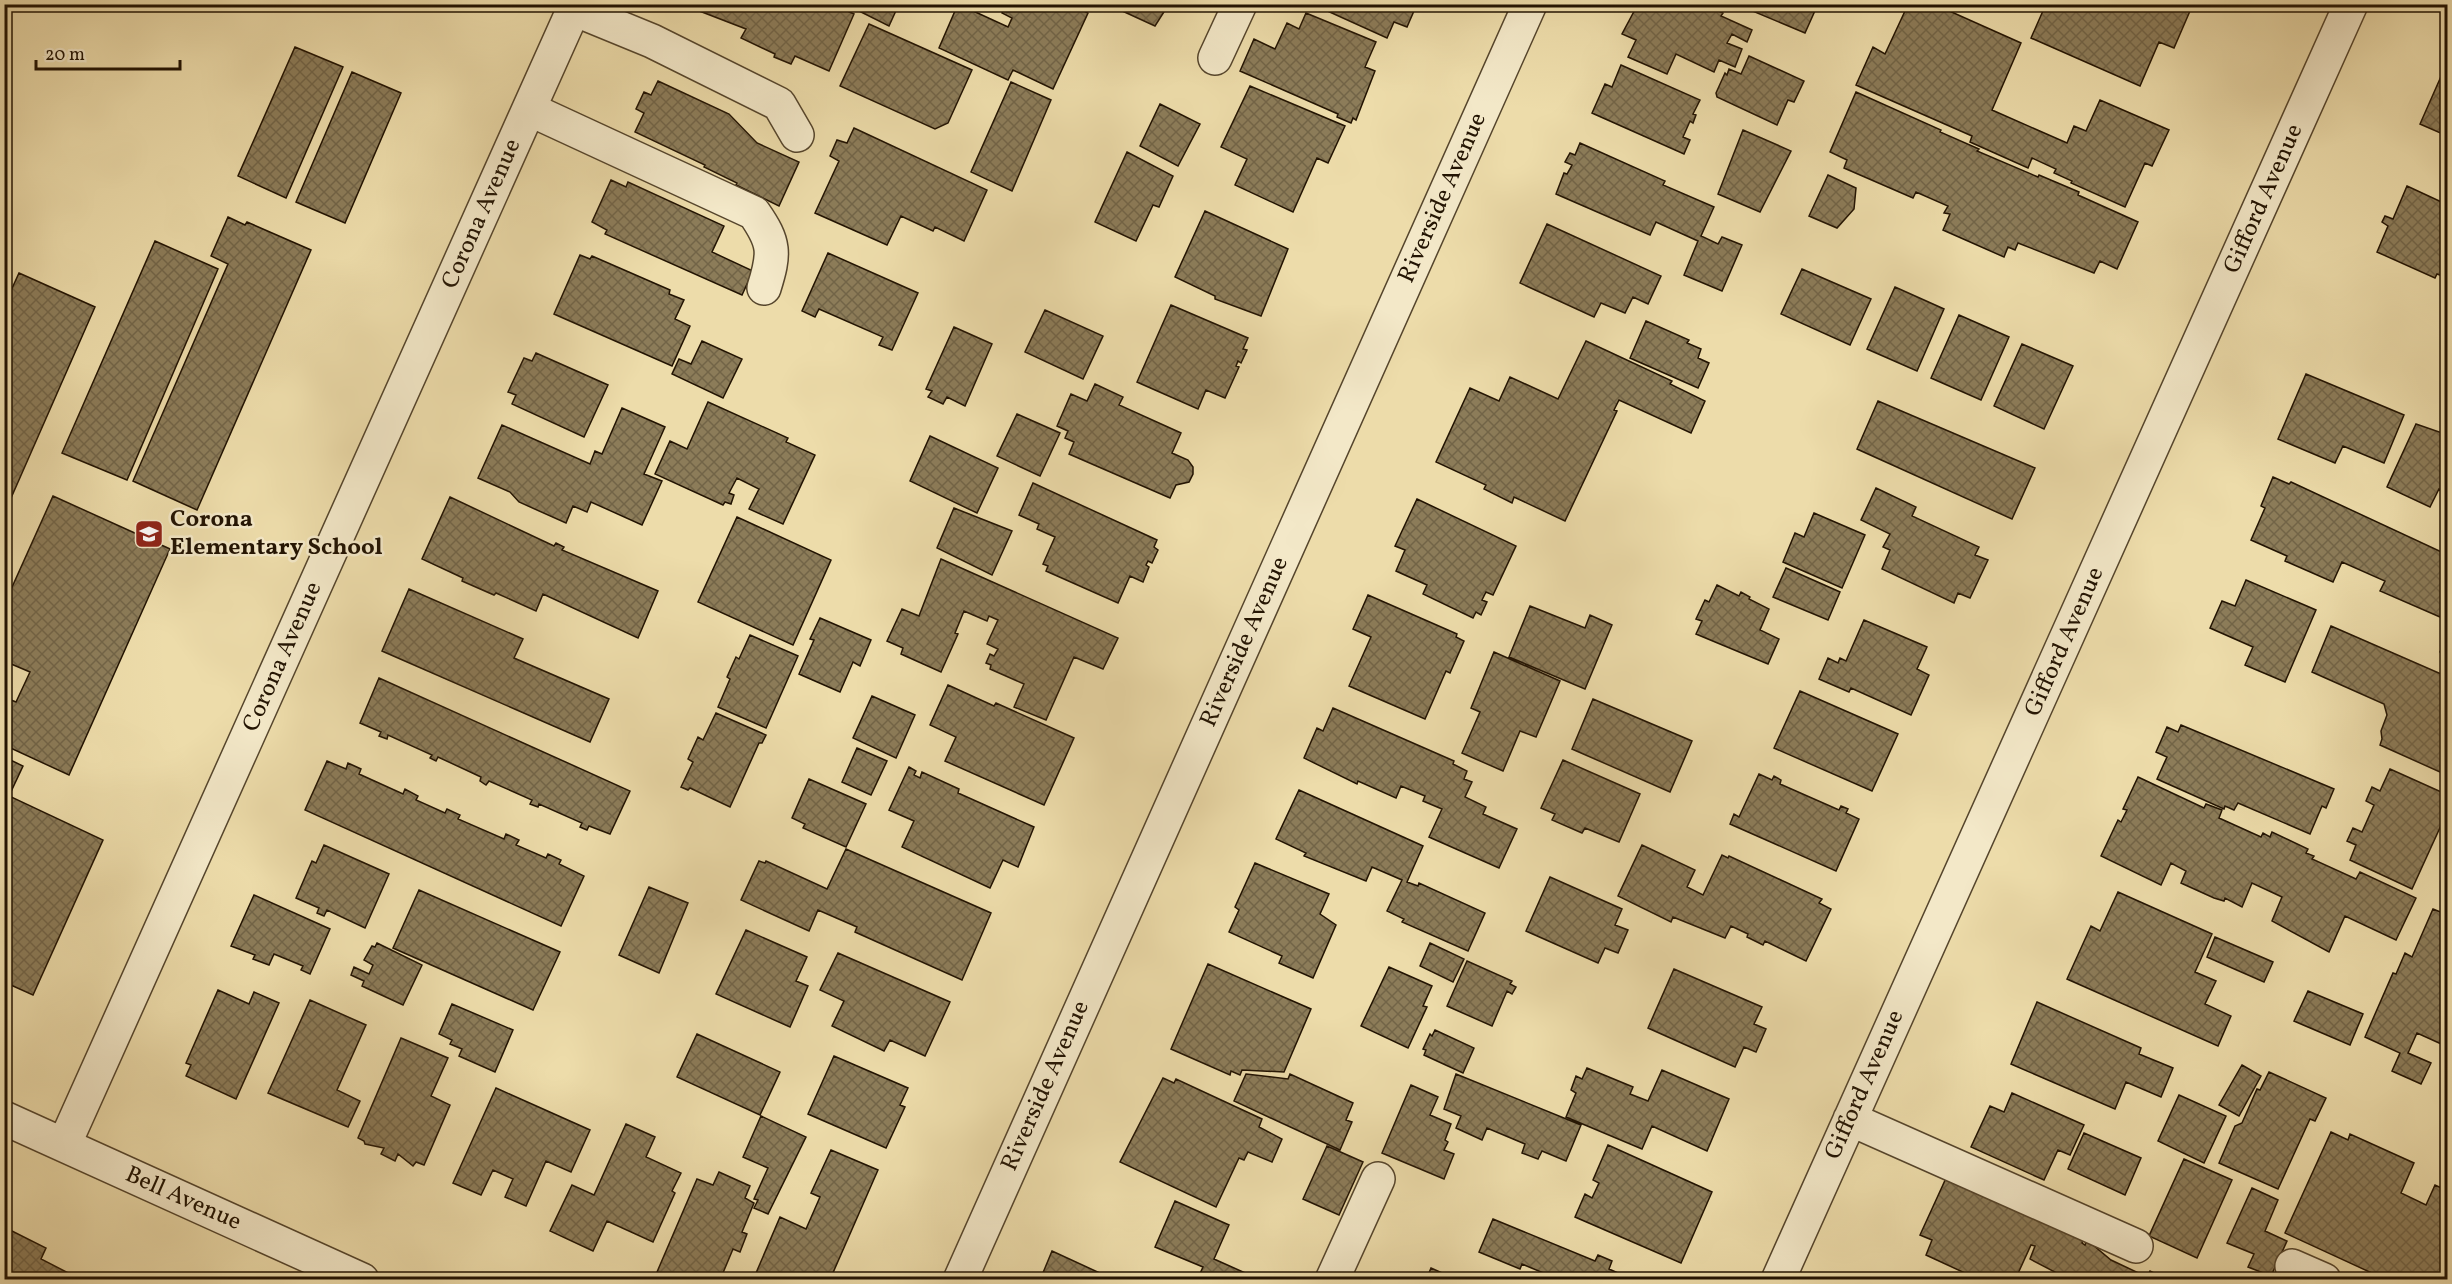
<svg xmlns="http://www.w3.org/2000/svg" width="2452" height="1284" font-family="Vollkorn,serif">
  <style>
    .building { fill: url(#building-cross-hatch); stroke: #221302; stroke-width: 1.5 }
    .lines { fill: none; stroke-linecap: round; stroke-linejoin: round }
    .minor-casing { stroke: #55452c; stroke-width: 36 }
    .minor { stroke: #f3e8c8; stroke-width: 33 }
    .labels { text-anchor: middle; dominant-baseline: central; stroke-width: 5; stroke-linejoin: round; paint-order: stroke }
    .street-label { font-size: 24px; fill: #221302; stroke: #f3e8c8 }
    .poi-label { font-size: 24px; font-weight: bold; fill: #221302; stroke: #f3e8c8; text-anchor: start }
  </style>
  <defs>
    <pattern id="building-cross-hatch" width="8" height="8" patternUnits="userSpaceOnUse" patternTransform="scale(1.5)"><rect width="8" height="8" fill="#8c7c59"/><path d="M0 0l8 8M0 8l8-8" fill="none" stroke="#726447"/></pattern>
  </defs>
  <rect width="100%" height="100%" fill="#eddcaa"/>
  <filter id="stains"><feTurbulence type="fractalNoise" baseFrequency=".00333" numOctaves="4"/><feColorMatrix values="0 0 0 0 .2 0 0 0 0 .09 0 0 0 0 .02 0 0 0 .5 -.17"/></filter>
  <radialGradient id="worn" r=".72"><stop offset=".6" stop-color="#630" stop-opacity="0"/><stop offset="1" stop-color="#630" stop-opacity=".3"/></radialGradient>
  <!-- building -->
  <path class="building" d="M690 4H832L854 14 829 71 795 56 791 64 774 57 775 54 741 38 746 29 689 7Z
    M845 4H899L889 26Z
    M958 4 1008 27 1012 18 1002 13 1006 4H1070L1088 13 1053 89 1013 70 1008 80 939 48Z
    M1107 4H1169L1155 26Z
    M1312 4H1417L1407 27 1394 22 1387 38Z
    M1638 4H1703L1723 13 1721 16 1752 30 1747 42 1732 34 1727 43 1742 49 1735 67 1719 60 1714 72 1676 54 1667 74 1628 57 1636 40 1622 34Z
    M1736 4H1818L1805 33Z
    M1894 4H1927L1935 8 1936 5 2021 43 1992 110 2067 143 2074 126 2086 131 2100 100 2169 130 2152 166 2145 163 2125 207 2071 183 2072 181 2054 173 2056 169 2032 158 2028 168 1970 142 1972 136 1856 85 1873 47 1885 54 1905 11Z
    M2046 4H2193L2174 48 2159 42 2140 86 2031 38Z
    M1306 13 1376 42 1365 67 1375 71 1356 120 1353 118 1351 123 1337 117 1338 114 1240 71 1254 39 1275 49 1287 23 1299 29Z
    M869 24 972 70 948 123 935 129 840 86Z
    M295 47 343 67 286 198 238 176Z
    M1749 56 1804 81 1794 102 1788 100 1777 125 1717 97 1716 93 1725 73 1727 75 1729 69 1741 74Z
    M1621 65 1700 100 1693 114 1696 115 1693 123 1690 121 1683 137 1690 140 1684 154 1592 113 1605 84 1612 87Z
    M352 72 401 93 345 223 296 202Z
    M2443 72 2448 74V141L2441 138 2443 134 2420 124Z
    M658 81 729 114 757 143 799 162 779 206 736 185 737 183 704 167 705 165 635 132 644 113 636 109 644 92 651 95Z
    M1011 82 1051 100 1012 191 971 172Z
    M1250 86 1345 126 1328 163 1317 158 1293 212 1235 185 1247 159 1221 147Z
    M1856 92 1941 130 1940 132 1979 149 1977 151 2038 177 2039 175 2079 192 2078 195 2138 222 2117 269 2100 261 2094 273 2018 243 2015 250 2008 247 2004 257 1943 230 1950 214 1944 213 1948 206 1916 192 1913 198 1844 168 1847 160 1830 152Z
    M1160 104 1200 124 1178 166 1140 146Z
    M854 128 987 190 964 241 935 227 933 231 901 216 887 245 815 213 839 161 830 156 837 140 847 143Z
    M1743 130 1791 151 1760 212 1718 194Z
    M1580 143 1665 181 1663 185 1714 207 1701 236 1718 244 1722 237 1742 245 1722 291 1684 275 1698 241 1656 222 1650 235 1556 194 1564 173 1567 174 1572 165 1565 162 1570 153 1575 155Z
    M1127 152 1173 176 1159 207 1153 205 1136 241 1095 222Z
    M1828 175 1856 188 1854 209 1837 228 1809 216Z
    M611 180 626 187 628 182 724 226 712 252 753 271 742 295 605 234 607 230 592 222Z
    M2407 186 2448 205V278L2437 274 2435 278 2377 252 2388 226 2382 222 2385 216 2393 219Z
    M1205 211 1288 249 1261 316 1215 299V296L1175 277Z
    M228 217 245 225 247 222 311 250 197 510 133 481 228 264 211 256Z
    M1547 224 1661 276 1648 304 1633 297 1625 313 1601 303 1594 317 1520 283Z
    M155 241 218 269 127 480 62 453Z
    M828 253 918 293 892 350 879 345 883 337 819 309 815 317 802 311Z
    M580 255 590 259 592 256 670 290 669 294 684 300 675 319 690 326 672 366 554 314Z
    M1802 269 1871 299 1850 345 1781 314Z
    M19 273 95 307 4 514V306Z
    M1895 287 1944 309 1917 371 1867 349Z
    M1171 305 1248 338 1243 349 1247 350 1241 363 1238 361 1236 366 1239 367 1225 398 1206 390 1198 409 1137 382Z
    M1045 310 1103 336 1083 379 1025 352Z
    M1959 315 2009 337 1981 400 1931 378Z
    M1646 321 1689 340 1687 343 1701 349 1698 358 1709 363 1698 388 1630 358Z
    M954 327 992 344 965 406 947 397 943 404 928 397 932 391 926 389Z
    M702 341 742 359 723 398 672 374 679 359 691 364Z
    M1586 341 1672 381 1670 384 1705 401 1691 433 1619 400 1614 410 1617 411 1565 521 1514 497 1512 503 1484 489 1486 485 1436 462 1470 388 1499 401 1510 377 1558 399Z
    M2022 344 2073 366 2044 429 1994 406Z
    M536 353 608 385 584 437 512 404 516 395 508 392 524 358 532 361Z
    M2306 374 2404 415 2384 463 2343 446 2335 463 2278 439Z
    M1095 384 1123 397 1119 405 1181 433 1172 453 1188 460 1193 467V474L1189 482 1176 485 1170 498 1069 454 1074 442 1065 438 1068 431 1057 426 1071 394 1087 401Z
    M1878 401 2035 468 2012 519 1857 449Z
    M708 402 788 438 786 442 815 455 783 524 749 509 759 489 737 478 729 493 734 495 731 504 725 502 723 505 655 474 670 441 687 449Z
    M622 408 665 427 644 474 662 481 642 525 591 502 587 512 573 506 566 523 519 502 510 492 478 478 502 425 590 464 595 451 602 454Z
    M1017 414 1060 433 1040 476 997 456Z
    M2416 424 2448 435V493L2439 489 2430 507 2387 487Z
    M930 436 998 468 977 513 910 481Z
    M2273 477 2289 484 2291 482 2448 555 2447 620 2380 591 2385 581 2342 562 2333 582 2285 561 2287 556 2251 540 2265 508 2261 506Z
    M1033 483 1157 540 1154 547 1158 550 1152 563 1148 561 1146 565 1149 567 1143 582 1130 576 1118 603 1046 571 1048 566 1043 564 1055 537 1037 529 1039 524 1019 515Z
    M1876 488 1916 507 1912 516 1979 547 1975 555 1988 560 1970 598 1958 593 1954 603 1882 569 1890 550 1883 547 1890 534 1861 520Z
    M53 496 170 549 69 775 4 745V697L16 702 30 672 4 661V605Z
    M450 497 554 546 556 543 564 547 562 550 658 591 638 638 543 594 536 611 496 593 494 595 462 581 463 578 422 559Z
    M1417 499 1516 546 1493 595 1486 592 1482 600 1487 602 1481 615 1476 612 1473 618 1423 594 1427 585 1396 571 1405 550 1395 546Z
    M954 508 1012 531 992 575 937 548Z
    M1814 513 1865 535 1842 588 1783 562 1795 533 1804 537Z
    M737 517 831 560 793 645 698 602Z
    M941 559 1118 638 1103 669 1074 657 1046 720 1014 707 1024 684 990 669 991 665 986 663 990 654 994 656 998 649 987 644 998 620 989 616 987 621 964 611 955 633 958 634 941 672 901 654 903 648 887 641 902 609 919 616Z
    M1786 568 1840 592 1828 620 1773 597Z
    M2246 580 2316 610 2285 682 2245 665 2253 647 2210 628 2222 601 2235 606Z
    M1717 585 1739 596 1741 592 1750 597 1749 599 1769 609 1760 630 1779 639 1768 664 1696 634 1702 621 1696 619 1705 600 1709 602Z
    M409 589 523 639 514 658 609 699 590 742 382 651Z
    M1368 595 1457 634 1456 637 1464 641 1450 673 1446 671 1425 719 1349 686 1371 637 1353 629Z
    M1530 606 1585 628 1590 615 1612 625 1585 689 1509 657Z
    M820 618 871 640 860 666 853 662 840 692 799 674 814 640 810 639Z
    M1864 620 1927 647 1917 669 1929 675 1911 715 1851 688 1849 692 1819 679 1828 658 1838 663 1840 658 1846 661Z
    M2331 626 2448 677V755L2440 772 2380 745 2382 739 2381 731 2387 715 2384 704 2312 672Z
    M750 635 798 656 766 728 718 707 730 679 727 677 736 657 739 659Z
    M2448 635V656L2440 652Z
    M1494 652 1560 681 1536 737 1520 731 1503 771 1462 753 1480 712 1471 708Z
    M379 678 630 791 610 834 589 826 587 830 580 827 582 823 539 804 538 807 530 804 532 800 489 781 486 785 480 781 481 777 438 757 436 761 430 758 432 755 388 735 387 739 379 736 381 732 360 723Z
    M948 685 994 706 996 703 1074 738 1044 805 945 761 956 737 930 725Z
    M1800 691 1898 734 1872 791 1774 748Z
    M872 696 915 715 896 758 853 738Z
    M1593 699 1692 741 1670 792 1572 749Z
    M1333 708 1454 761 1453 764 1467 771 1464 779 1472 782 1465 797 1486 807 1483 814 1517 829 1499 868 1429 837 1442 809 1423 801 1425 796 1401 786 1396 798 1358 781 1357 784 1304 758 1317 728 1323 731Z
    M716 713 766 735 762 743H759L730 807 690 788 688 790 681 787 693 762 688 759 698 737 703 740Z
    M2181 725 2334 789 2326 808 2322 806 2310 834 2238 803 2234 810 2225 806 2224 809 2157 779 2167 757 2156 752 2167 727 2178 732Z
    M857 748 887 761 871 795 842 782Z
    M4 757 23 766 9 796 103 840 33 995 4 982Z
    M1563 760 1640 794 1619 842 1585 828 1582 833 1552 820 1555 814 1541 808Z
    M327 761 346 769 348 763 361 769 359 774 403 794 405 789 418 796 416 800 445 813 447 809 460 815 458 819 504 839 506 834 519 840 516 845 546 858 548 854 561 860 559 864 584 876 561 926 305 810Z
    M909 767 916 771 914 775 920 778 922 772 959 789 958 793 1034 827 1018 867 1003 860 990 888 902 847 914 821 889 810Z
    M2390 769 2448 795V810L2412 889 2350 860 2356 845 2347 841 2353 828 2362 832 2374 805 2366 801 2372 787 2380 791Z
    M1759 774 1772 780 1774 776 1781 780 1780 784 1839 810 1841 806 1848 809 1846 813 1859 819 1836 871 1730 824 1734 814 1739 817Z
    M2138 777 2204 808 2206 804 2222 810 2219 818 2261 837 2263 833 2270 837 2272 832 2308 849 2306 853 2314 856 2312 859 2356 879 2360 872 2416 898 2396 940 2345 916 2329 952 2272 921 2282 897 2252 883 2242 907 2225 898 2224 901 2214 898 2181 883 2186 871 2171 863 2161 885 2101 856 2118 820 2121 822 2127 810 2123 809Z
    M809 779 866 804 846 847 803 828 805 824 792 818Z
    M1299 790 1423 846 1407 882 1418 886 1419 883 1485 913 1468 951 1402 922 1404 919 1387 911 1402 880 1372 867 1366 881 1304 856 1306 853 1276 839Z
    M324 845 389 874 365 928 327 910 324 916 317 913 319 908 296 898 312 861 316 863Z
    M1642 845 1695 870 1687 887 1703 895 1722 855 1728 858 1729 856 1822 899 1819 903 1831 909 1806 961 1765 941 1763 945 1747 937 1748 934 1731 926 1725 938 1673 917 1671 922 1618 896Z
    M846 849 991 913 962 980 855 932 857 927 818 910 809 931 741 900 759 861 765 863 766 861 827 889Z
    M1255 863 1329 894 1320 914 1336 925 1313 978 1279 963 1282 956 1229 932 1239 910 1235 907Z
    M1550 877 1622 909 1615 925 1628 930 1618 953 1605 948 1598 963 1526 931Z
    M649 887 688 903 659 973 619 955Z
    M419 890 560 952 533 1010 393 948Z
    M2118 892 2212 934 2195 972 2216 981 2205 1004 2231 1016 2218 1046 2067 979 2091 926 2100 931Z
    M254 895 330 929 310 974 301 970 303 966 274 954 269 965 253 959 255 955 231 946Z
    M2433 909 2448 915V1047L2417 1033 2408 1053 2431 1063 2421 1084 2392 1071 2400 1053 2365 1037 2393 973 2396 974 2405 953 2412 957Z
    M746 930 807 957 796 981 808 986 790 1027 716 994Z
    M2215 937 2273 962 2264 982 2207 957Z
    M377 943 422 965 403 1005 362 986 364 981 351 975 354 967 369 974 373 965 364 960 372 946 375 947Z
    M1430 943 1464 959 1453 982 1420 966Z
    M838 953 950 1002 925 1056 890 1040 884 1051 832 1026 844 1001 820 990Z
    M1467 961 1512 981 1510 984 1516 987 1512 994 1507 991 1492 1026 1447 1006Z
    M1208 964 1311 1009 1284 1072 1242 1070 1240 1075 1231 1071 1230 1075 1171 1049Z
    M1389 967 1432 986 1423 1006 1427 1007 1408 1048 1361 1026Z
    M1674 969 1762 1007 1754 1024 1766 1029 1756 1052 1744 1047 1735 1067 1648 1028Z
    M218 990 249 1004 254 992 279 1003 236 1099 186 1076 191 1065 186 1063Z
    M2308 991 2363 1014 2350 1045 2294 1021Z
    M310 1000 366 1025 337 1090 360 1101 348 1127 268 1093Z
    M2037 1002 2141 1048 2139 1054 2173 1068 2161 1097 2126 1082 2115 1109 2011 1064Z
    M452 1004 513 1030 495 1072 459 1056 462 1049 450 1044 452 1040 439 1034Z
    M1435 1030 1474 1048 1463 1073 1424 1055 1426 1050 1423 1049 1430 1034 1432 1036Z
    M697 1034 780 1072 760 1115 677 1077Z
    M401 1038 448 1058 431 1096 450 1105 424 1165 416 1162 413 1166 398 1154 395 1161 381 1154 384 1148 365 1144 364 1141 358 1138Z
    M834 1056 908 1088 900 1105 905 1107 886 1148 808 1114Z
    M2242 1065 2261 1076 2239 1116 2219 1105Z
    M1587 1068 1633 1087 1630 1094 1648 1101 1662 1070 1729 1099 1707 1151 1652 1126 1642 1149 1566 1117 1576 1093 1571 1090 1576 1076 1582 1079Z
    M2269 1072 2326 1098 2315 1121 2310 1119 2278 1189 2219 1163 2235 1126 2242 1123 2257 1089 2260 1090Z
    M1246 1074 1288 1079 1290 1074 1353 1103 1346 1120 1352 1122 1340 1150 1234 1101Z
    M1456 1074 1581 1125 1566 1161 1542 1151 1538 1159 1522 1153 1525 1144 1487 1128 1482 1140 1456 1128 1461 1116 1444 1109Z
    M1163 1078 1174 1083 1176 1079 1262 1119 1259 1127 1282 1139 1272 1162 1248 1152 1244 1160 1239 1158 1216 1207 1120 1162Z
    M1411 1085 1438 1097 1430 1115 1451 1124 1445 1140 1448 1142 1444 1150 1454 1154 1444 1179 1382 1153Z
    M496 1088 590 1130 571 1172 546 1161 526 1206 505 1197 513 1179 493 1170 481 1195 453 1183Z
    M2012 1093 2084 1125 2070 1155 2058 1150 2044 1180 1971 1147 1990 1106 2004 1112Z
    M2179 1095 2226 1116 2204 1163 2158 1141Z
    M761 1116 806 1137 768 1214 754 1208 758 1200 754 1199 768 1168 743 1157Z
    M626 1124 655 1137 646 1157 681 1173 672 1191 675 1193 653 1242 607 1221 593 1251 550 1231 572 1185 594 1195Z
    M2331 1132 2348 1140 2350 1134 2414 1163 2401 1193 2426 1205 2435 1185 2448 1191V1280H2387L2285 1233Z
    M2084 1133 2141 1158 2125 1195 2068 1169Z
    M1608 1145 1712 1192 1681 1263 1575 1217 1585 1194 1592 1198 1599 1183 1593 1180Z
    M1327 1146 1363 1162 1339 1215 1303 1199Z
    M831 1150 878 1170 832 1275 827 1273 824 1280H753L780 1217 806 1229 820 1197 811 1193Z
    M2184 1159 2232 1180 2197 1258 2149 1236Z
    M719 1172 750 1186 745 1198 754 1203 742 1232 747 1234 740 1252 733 1249 720 1280 654 1279 697 1179 713 1185Z
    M1947 1176 2085 1236 2082 1243 2085 1245 2087 1240 2111 1260 2147 1277 2150 1271 2168 1280H2070L2030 1259 2035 1246 2031 1245 2015 1280H1980L1926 1255 1932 1240 1920 1235Z
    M2252 1188 2278 1200 2265 1231 2287 1241 2271 1276 2248 1267 2254 1254 2227 1243Z
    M1175 1201 1229 1225 1214 1259 1252 1276 1251 1280H1197L1203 1267 1155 1247Z
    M1493 1219 1595 1261 1598 1255 1612 1261 1609 1269 1634 1280H1552L1553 1277 1522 1264 1520 1269 1479 1252Z
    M4 1227 46 1248 41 1259 82 1280H4Z
    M1052 1251 1115 1280H1040Z
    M1431 1268 1458 1280H1426Z"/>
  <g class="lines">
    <!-- minor casing -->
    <g class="minor-casing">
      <path id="minor" d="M574 9 652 41 779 104 797 135
        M1215 58 1240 4
        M529 109 754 213C775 243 775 253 764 288
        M4 1118 362 1280
        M1850 1119 2136 1246
        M64 1145 576 4
        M2292 1266 2324 1280
        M960 1280 1530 4
        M1332 1280 1378 1179
        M1778 1280 2351 4"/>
    </g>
    <!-- minor -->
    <use href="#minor" class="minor"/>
  </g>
  <!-- icons -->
  <defs>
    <g id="school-square" transform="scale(1.5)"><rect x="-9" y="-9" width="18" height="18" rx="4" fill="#8f2418" stroke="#f3e8c8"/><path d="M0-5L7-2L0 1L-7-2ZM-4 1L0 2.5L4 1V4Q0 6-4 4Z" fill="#fff"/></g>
  </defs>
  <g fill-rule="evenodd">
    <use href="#school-square" x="149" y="534"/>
  </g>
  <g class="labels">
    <!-- street labels -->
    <g class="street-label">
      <text transform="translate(1443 198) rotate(-66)">Riverside Avenue</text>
      <text transform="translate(2264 199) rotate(-66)">Gifford Avenue</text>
      <text transform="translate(482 214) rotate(-66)">Corona Avenue</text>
      <text transform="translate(1245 642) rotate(-66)">Riverside Avenue</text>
      <text transform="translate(2065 642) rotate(-66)">Gifford Avenue</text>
      <text transform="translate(283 657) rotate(-66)">Corona Avenue</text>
      <text transform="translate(1865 1085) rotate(-66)">Gifford Avenue</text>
      <text transform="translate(1046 1086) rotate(-66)">Riverside Avenue</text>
      <text transform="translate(183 1199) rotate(24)">Bell Avenue</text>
    </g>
    <!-- poi labels -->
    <g class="poi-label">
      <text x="170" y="520">Corona<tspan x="170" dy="28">Elementary School</tspan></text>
    </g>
  </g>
  <!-- margin -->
  <rect width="2452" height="1284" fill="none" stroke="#eddcaa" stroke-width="24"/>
  <rect x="6" y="6" width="2440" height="1272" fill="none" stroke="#221302" stroke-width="3"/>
  <rect x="12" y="12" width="2428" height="1260" fill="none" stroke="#221302" stroke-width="1.5"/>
  <!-- scale -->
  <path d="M36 60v9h144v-9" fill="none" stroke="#221302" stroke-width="3"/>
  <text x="45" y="60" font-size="18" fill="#221302" stroke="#f3e8c8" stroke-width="4.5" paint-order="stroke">20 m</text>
  <rect width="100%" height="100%" filter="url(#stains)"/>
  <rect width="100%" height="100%" fill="url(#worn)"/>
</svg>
